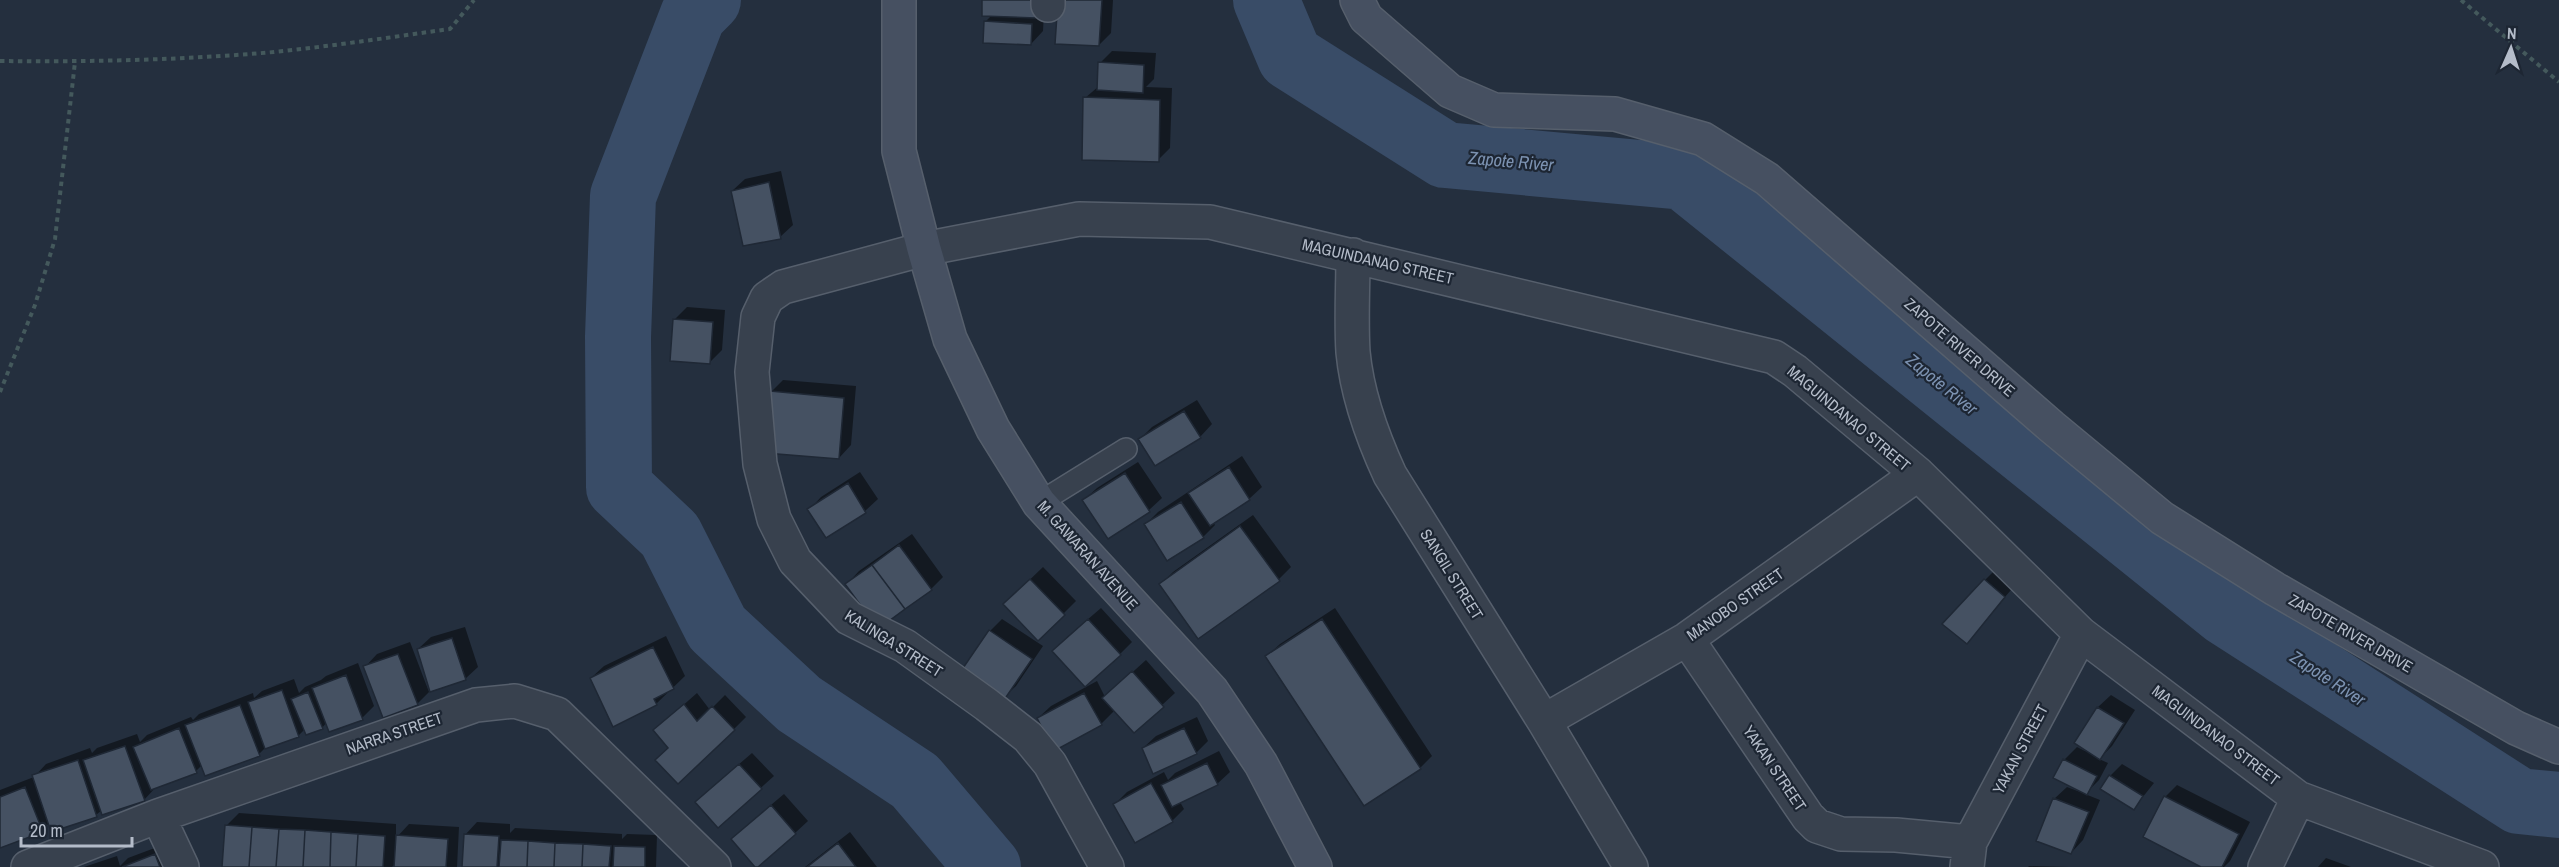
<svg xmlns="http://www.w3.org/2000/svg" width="2559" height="867" font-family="'Archivo Narrow',sans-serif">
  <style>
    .shadow { fill: #0007 }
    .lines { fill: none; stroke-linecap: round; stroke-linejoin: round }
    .river { stroke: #394c67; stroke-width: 66 }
    .building { fill: #455162; stroke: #1f2835; stroke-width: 1.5 }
    .lane-casing { stroke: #565f6c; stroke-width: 24 }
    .street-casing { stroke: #565f6c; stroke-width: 36 }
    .secondary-casing { stroke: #565f6c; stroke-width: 36 }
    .path { stroke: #44595c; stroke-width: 4; stroke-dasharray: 4.5 4.5; stroke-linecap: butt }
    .lane { stroke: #38414e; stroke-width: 21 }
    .street { stroke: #38414e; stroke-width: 33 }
    .secondary { stroke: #465061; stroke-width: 33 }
    .labels { text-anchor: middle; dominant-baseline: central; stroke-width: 4.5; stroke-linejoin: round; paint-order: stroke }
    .street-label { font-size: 16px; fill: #b4bcc9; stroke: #1d2633 }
    .water-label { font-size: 18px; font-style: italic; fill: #7c92b1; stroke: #1d2633 }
  </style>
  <rect width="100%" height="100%" fill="#242f3e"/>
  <!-- shadow -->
  <path class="shadow" d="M984 0 1044 12 1043 31 1031 44 985 22 992 15Z
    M1059 0H1113L1111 33 1099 45Z
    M1112 51 1156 53 1154 79 1146 87 1172 88 1170 148 1158 160 1085 98 1099 86 1100 63Z
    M781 171 793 225 780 237 732 191 745 179Z
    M687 307 725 310 722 350 710 362 674 320Z
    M783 380 856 386 851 445 839 458 771 392Z
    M1197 400 1212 424 1200 437 1140 439 1152 427Z
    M1242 456 1262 487 1249 499 1213 522 1215 525 1203 537 1146 524 1158 512Z
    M1138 462 1162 498 1149 510 1108 537 1084 500 1097 488Z
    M860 472 878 499 865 511 826 536 809 510 821 497Z
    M1253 515 1291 567 1279 579 1161 584 1173 572Z
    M912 534 943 577 931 589 847 584 859 571Z
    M1043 567 1076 601 1038 639 1017 592Z
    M1997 568 2016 584 1967 642 1985 580Z
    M1101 608 1132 642 1120 654 1066 638Z
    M1335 608 1432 756 1420 768 1267 656 1280 644Z
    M1002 619 1043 646 1016 686 1003 698 990 631Z
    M465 627 478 667 465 679 418 649 431 637Z
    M666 636 685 676 656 704 591 678 604 666Z
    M410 642 429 692 417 704 365 667 377 654Z
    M1146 660 1175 693 1134 731 1115 710 1101 724 1038 718 1051 706 1097 681 1105 697Z
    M358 663 374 706 362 718 327 722 322 728 305 729 298 736 266 747 259 754 202 765 196 771 156 787 144 800 102 810 96 815 49 823 42 830 0 846V790L34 777 46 764 90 748 92 753 97 748 137 734 140 742 147 735 191 717 193 720 199 714 253 693 254 698 262 691 294 679 299 693 305 687 321 680 326 676Z
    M697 693 710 710 725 695 746 717 734 729 670 748 655 730Z
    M2111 695 2135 710 2112 746 2099 759 2108 763 2099 780 2085 794 2100 800 2083 840 2071 853 2054 799 2067 787 2083 793 2084 791 2056 777 2065 759 2077 747 2085 751 2086 749 2076 743 2098 707Z
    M1197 717 1208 741 1196 753 1143 748 1156 736Z
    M1219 751 1230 772 1217 784 1180 802 1184 809 1172 821 1115 804 1127 792 1164 772 1168 780 1175 773Z
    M752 753 774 776 718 826 709 790Z
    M2122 764 2154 783 2134 808 2110 776Z
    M2177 785 2250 822 2230 861 2224 867H2205L2165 797Z
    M784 794 808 821 795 833 745 827Z
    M239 813 396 824V838L409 824 459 827 457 867H395V864L392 867H224L227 825Z
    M477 822 510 824V833L515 828 622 834V839L627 834 657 835 656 867H464L465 835Z
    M850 832 877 867H805Z
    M168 843 173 867H84L117 856 120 866 128 858Z
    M2326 858 2351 867H2318Z
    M2029 866 2069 867H2028Z"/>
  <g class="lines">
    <!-- river -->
    <path class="river" d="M708 0 693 15 623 196 618 337 619 487 670 535 717 628 799 704 915 781 988 867
      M1266 0 1290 57 1445 155 1684 177 2226 613 2519 801 2559 805"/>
  </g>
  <!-- building -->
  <path class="building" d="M982 0H1036V18L982 16Z
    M1058 0H1102L1099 46 1055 44Z
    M984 21 1032 24 1031 45 983 43Z
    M1098 62 1144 65 1143 93 1097 90Z
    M1083 97 1160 100 1159 162 1082 160Z
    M769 182 781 239 743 246 731 191Z
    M673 319 713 322 710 364 670 361Z
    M770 391 844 398 839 459 765 453Z
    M1184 411 1201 438 1155 466 1138 439Z
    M1229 467 1250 500 1210 526 1188 493Z
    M1125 473 1150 512 1108 539 1082 500Z
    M848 483 866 513 826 538 807 509Z
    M1181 502 1204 538 1167 561 1144 524Z
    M1240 526 1280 581 1198 639 1159 584Z
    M899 545 932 590 905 609 872 565Z
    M872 565 905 609 878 629 845 584Z
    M1030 579 1065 615 1038 641 1003 604Z
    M1984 579 2005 597 1967 644 1942 624Z
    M1088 619 1121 655 1085 687 1052 651Z
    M1322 619 1421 769 1364 806 1265 656Z
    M989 630 1032 659 1004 700 961 671Z
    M452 638 466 680 430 692 417 649Z
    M653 647 674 689 654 699 657 705 613 727 590 678Z
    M398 654 418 705 383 718 363 666Z
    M1132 671 1164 707 1134 733 1102 698Z
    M346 675 363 720 329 732 312 688Z
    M282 690 299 737 265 749 248 702Z
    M308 692 323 729 306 735 291 699Z
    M1084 693 1102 725 1054 751 1037 718Z
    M684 704 697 721 712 706 735 730 678 784 655 760 668 748 653 730Z
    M240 705 260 756 205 776 185 725Z
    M2097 707 2124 723 2100 760 2074 743Z
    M179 728 197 773 151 790 133 747Z
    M1184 728 1197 754 1153 774 1142 748Z
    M125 746 145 801 102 815 83 760Z
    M2063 759 2097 776 2087 795 2053 778Z
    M78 760 97 817 51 832 32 775Z
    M1207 763 1218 785 1172 807 1161 785Z
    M739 764 762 789 718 828 695 802Z
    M2109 775 2143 796 2134 810 2100 789Z
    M1151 783 1173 822 1135 843 1113 804Z
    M25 787 43 832 0 848V797Z
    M2164 796 2239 834 2222 867H2201L2143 837Z
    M2053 798 2089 812 2071 854 2036 841Z
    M771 805 796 834 758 867H755L731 839Z
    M225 825 252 827 249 867H222Z
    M252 827 279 829 276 867H249Z
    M279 829 305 830 303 867H276Z
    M305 830 331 832 330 867H303Z
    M331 832 358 834 356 867H330Z
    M358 834 385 836 383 867H356Z
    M464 834 499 836 497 867H462Z
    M396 835 448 839 446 867H394Z
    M501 840 528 841 527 867H499Z
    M528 841 555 843 554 867H527Z
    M555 843 583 844 582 867H554Z
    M838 843 856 867H807Z
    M583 844 611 846 609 867H582Z
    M614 846 645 847V867H613Z
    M155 854 160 867H122Z"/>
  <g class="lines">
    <!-- lane casing -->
    <g class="lane-casing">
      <path id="lane" d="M1039 503 1126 449"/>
    </g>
    <!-- street casing -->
    <g class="street-casing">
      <path id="street" d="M1048 0V5
        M1353 255C1353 287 1351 320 1353 352 1357 395 1372 436 1390 475L1544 721 1631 867
        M1687 639 1808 817 1817 826 1841 834 1896 835 1970 842
        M1544 721 1687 639 1918 474
        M158 816 182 867
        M28 867 158 816 476 705 515 701 557 714 714 867
        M1107 867 1050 764 1028 737 987 705 905 646 849 618 795 561 774 519 760 464 752 372 758 317 767 298 783 287 924 249 1079 219 1210 222 1774 357 1795 371 1918 474 2081 634 2298 798 2482 867
        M1967 867 1970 842 2081 634
        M2265 867 2298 798"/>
    </g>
    <!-- secondary casing -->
    <g class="secondary-casing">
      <path id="secondary" d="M899 0V151L924 249 950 339 993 429 1039 503 1212 691 1261 764 1315 867
        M1357 0 1366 18 1450 91 1494 110 1615 114 1703 139 1767 179 2052 427 2162 518 2275 589 2516 728 2559 747"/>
    </g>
    <!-- path -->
    <path class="path" d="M2461 0 2559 82
      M0 61C90 62 184 60 274 52 333 46 392 37 450 29L474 0
      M0 392 35 305 55 239 75 62"/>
    <!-- lane -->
    <use href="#lane" class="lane"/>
    <!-- street -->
    <use href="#street" class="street"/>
    <!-- secondary -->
    <use href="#secondary" class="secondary"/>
  </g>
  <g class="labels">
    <!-- street labels -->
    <g class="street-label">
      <text transform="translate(1378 261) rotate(13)">MAGUINDANAO STREET</text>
      <text transform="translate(1960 347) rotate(41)">ZAPOTE RIVER DRIVE</text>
      <text transform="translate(1849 418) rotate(40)">MAGUINDANAO STREET</text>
      <text transform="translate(1088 555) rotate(48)">M. GAWARAN AVENUE</text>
      <text transform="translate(1452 574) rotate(58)">SANGIL STREET</text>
      <text transform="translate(1735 604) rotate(-35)">MANOBO STREET</text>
      <text transform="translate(2351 633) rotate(30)">ZAPOTE RIVER DRIVE</text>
      <text transform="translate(894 643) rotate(32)">KALINGA STREET</text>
      <text transform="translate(394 733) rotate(-19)">NARRA STREET</text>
      <text transform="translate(2216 735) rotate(37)">MAGUINDANAO STREET</text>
      <text transform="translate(2020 749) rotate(-62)">YAKAN STREET</text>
      <text transform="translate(1775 768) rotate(56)">YAKAN STREET</text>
    </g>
    <!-- water labels -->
    <g class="water-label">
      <text transform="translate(1511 161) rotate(5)">Zapote River</text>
      <text transform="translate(1942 384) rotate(39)">Zapote River</text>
      <text transform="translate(2328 678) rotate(33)">Zapote River</text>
    </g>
  </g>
  <!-- north arrow -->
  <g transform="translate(2511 48) rotate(3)" stroke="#1d2633" stroke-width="4.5" paint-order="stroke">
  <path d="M0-4.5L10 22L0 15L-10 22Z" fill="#b4bcc9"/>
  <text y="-9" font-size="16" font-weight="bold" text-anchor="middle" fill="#b4bcc9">N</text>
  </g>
  <!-- scale -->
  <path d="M21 837v9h111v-9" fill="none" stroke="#b4bcc9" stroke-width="3"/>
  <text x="30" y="837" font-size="18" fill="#b4bcc9" stroke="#1d2633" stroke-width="4.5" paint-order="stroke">20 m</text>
</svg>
